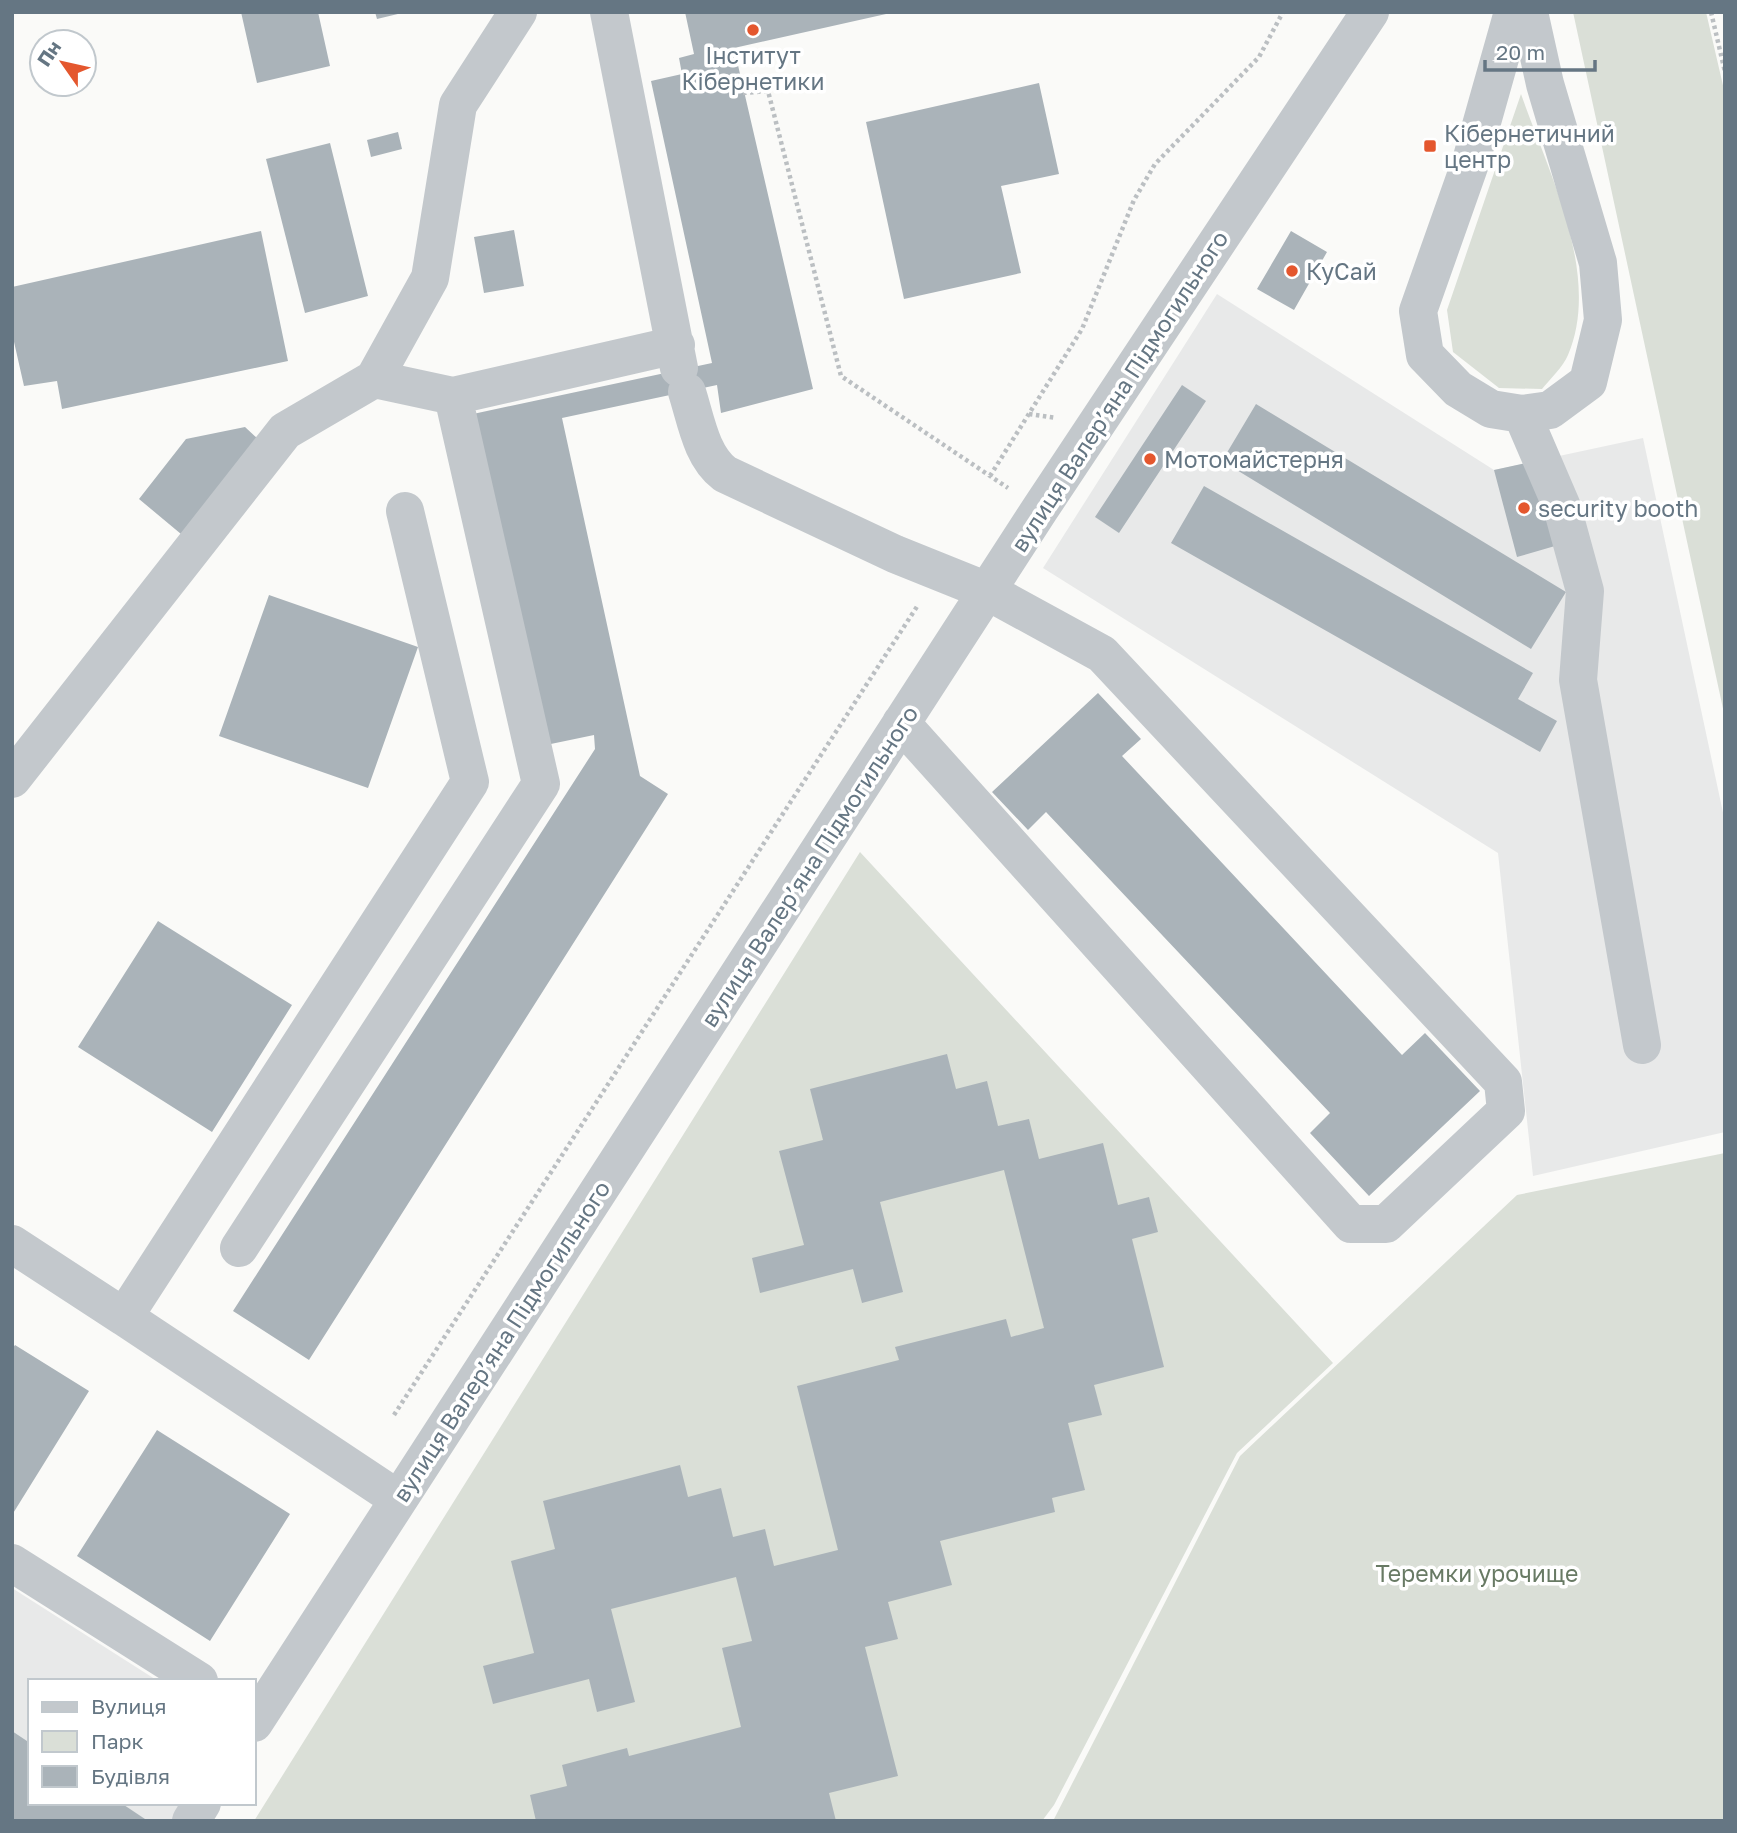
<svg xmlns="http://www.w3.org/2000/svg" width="1737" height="1833" font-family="'Golos Text',sans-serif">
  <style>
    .built { fill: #e8e9e9 }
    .green { fill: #dadfd7 }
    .building { fill: #aab3b9 }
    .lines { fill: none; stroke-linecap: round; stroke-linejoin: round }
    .path { stroke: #bbbfc2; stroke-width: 4.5; stroke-dasharray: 3.5 3.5; stroke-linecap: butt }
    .minor { stroke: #c3c8cc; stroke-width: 38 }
    .poi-dot { fill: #e4572e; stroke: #fff; stroke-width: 2.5 }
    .labels { text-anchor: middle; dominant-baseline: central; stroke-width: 7; stroke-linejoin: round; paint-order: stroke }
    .poi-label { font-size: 23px; fill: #657683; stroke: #fff; text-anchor: start }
    .street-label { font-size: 23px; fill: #657683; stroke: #fff }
    .park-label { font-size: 23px; fill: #687a64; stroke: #fff }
  </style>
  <rect width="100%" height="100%" fill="#fafaf8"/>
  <!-- built -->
  <path class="built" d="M1217 294 1494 470 1643 438 1725 822V1132L1533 1176 1498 853 1043 568Z
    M12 1588 158 1681H30V1803H188L177 1821H12Z"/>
  <!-- green -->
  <path class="green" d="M1573 12H1706L1725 94V718Z
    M1521 94C1548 171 1602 275 1568 355 1563 367 1550 379 1542 389L1499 388 1453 352 1447 310Z
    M860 852 1333 1363 1237 1453 1054 1805 1042 1821H254Z
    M1725 1153V1821H1053L1240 1456 1517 1195Z"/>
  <!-- building -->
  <path class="building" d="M241 12H318L330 66 257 83Z
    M375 12H402V13L377 19Z
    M685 12H895L734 48 813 389 721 413 717 385 562 418 640 776 668 794 309 1360 233 1311 595 749 594 735 546 745 473 414 712 363 651 81 682 74 679 58 694 54Z
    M1039 83 1059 174 1001 186 1021 273 904 299 866 122Z
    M398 132 402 149 371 157 367 140Z
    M330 143 368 296 305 313 266 159Z
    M514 230 524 286 484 293 474 237Z
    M261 231 288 361 62 409 57 381 24 386 12 333V287Z
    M1291 231 1327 252 1294 310 1257 289Z
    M1182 385 1206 401 1119 533 1095 517Z
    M1256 404 1566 592 1531 649 1222 461Z
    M245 427 259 440 181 534 139 499 186 439Z
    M1530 462 1555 546 1517 557 1494 470Z
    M1204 486 1533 673 1518 699 1557 721 1540 752 1171 543Z
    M269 595 418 647 368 788 219 736Z
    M1098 693 1141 739 1122 756 1402 1055 1425 1033 1480 1091 1369 1196 1310 1133 1330 1113 1046 812 1028 830 992 792Z
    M158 921 292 1005 212 1132 78 1047Z
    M947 1054 956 1089 987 1081 998 1126 1029 1119 1039 1159 1103 1143 1118 1205 1149 1197 1158 1232 1132 1239 1164 1367 1094 1385 1102 1415 1068 1423 1085 1490 1052 1498 1055 1512 940 1541 952 1585 888 1602 898 1639 865 1647 898 1776 829 1793 836 1821H536L530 1795 567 1786 562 1765 627 1748 629 1756 741 1727 722 1648 752 1641 736 1577 611 1609 635 1702 597 1712 589 1679 493 1704 483 1666 534 1653 511 1561 555 1549 543 1501 680 1465 688 1497 721 1488 733 1537 765 1529 774 1566 838 1550 797 1386 899 1360 895 1347 1006 1319 1011 1337 1044 1328 1004 1170 880 1202 903 1292 862 1303 853 1269 760 1293 752 1258 804 1245 779 1151 823 1140 810 1089Z
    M15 1345 89 1391 12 1515V1349Z
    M157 1430 290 1514 210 1641 77 1556Z
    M12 1731 30 1743V1803H121L148 1821H12Z"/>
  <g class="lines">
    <!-- path -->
    <path class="path" d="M1711 12 1725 72
      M743 93 768 91 841 376 1008 488
      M1029 414 1056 418
      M990 476 1082 329 1134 200 1155 164 1259 57 1283 12
      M394 1415 918 605"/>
    <!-- minor -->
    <path class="minor" d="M609 12 679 368
      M1513 12 1471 161 1418 311 1425 355 1458 389 1491 409 1522 414 1550 410 1588 382 1603 320 1598 263 1545 84 1529 12
      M374 379 430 278 458 105 518 12
      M687 392C696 420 701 456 725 474L895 554 987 591 1102 654 1503 1082 1506 1111 1386 1224H1351L901 723
      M1522 414 1562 507 1585 591 1578 680 1642 1045
      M12 779 285 431 374 379 453 396
      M12 1244 124 1317
      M239 1248 541 784 453 396 676 345
      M398 1499 124 1317 470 782 405 511
      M12 1563 199 1681
      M254 1723 1040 509 1370 12
      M191 1821 202 1803"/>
  </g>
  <!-- markers -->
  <g class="poi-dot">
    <circle cx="753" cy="30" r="7"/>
    <rect x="1423" y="139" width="14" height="14" rx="3.5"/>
    <circle cx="1292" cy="271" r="7"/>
    <circle cx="1150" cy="459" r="7"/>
    <circle cx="1524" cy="508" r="7"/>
  </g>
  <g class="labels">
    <!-- poi labels -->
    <g class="poi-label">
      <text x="753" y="55" text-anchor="middle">Інститут<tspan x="753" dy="26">Кібернетики</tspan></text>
      <text x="1444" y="133">Кібернетичний<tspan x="1444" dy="26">центр</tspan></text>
      <text x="1306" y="271">КуСай</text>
      <text x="1164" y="459">Мотомайстерня</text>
      <text x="1538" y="508">security booth</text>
    </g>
    <!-- street labels -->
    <g class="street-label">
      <text transform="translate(1119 391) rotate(-57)">вулиця Валерʼяна Підмогильного</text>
      <text transform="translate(809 866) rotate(-57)">вулиця Валерʼяна Підмогильного</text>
      <text transform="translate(501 1341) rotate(-57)">вулиця Валерʼяна Підмогильного</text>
    </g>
    <!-- park labels -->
    <g class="park-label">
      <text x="1477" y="1573">Теремки урочище</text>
    </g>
  </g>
  <!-- border -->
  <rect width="1737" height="1833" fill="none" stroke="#657683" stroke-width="28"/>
  <!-- legend -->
  <rect x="28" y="1679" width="228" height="126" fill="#ffffff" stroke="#c1c8cd" stroke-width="2"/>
  <rect x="42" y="1702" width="35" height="10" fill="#c3c8cc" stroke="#c1c8cd" stroke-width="2"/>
  <text x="91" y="1714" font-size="21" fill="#657683">Вулиця</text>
  <rect x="42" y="1731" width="35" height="21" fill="#dadfd7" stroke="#c1c8cd" stroke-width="2"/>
  <text x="91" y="1749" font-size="21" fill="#657683">Парк</text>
  <rect x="42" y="1766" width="35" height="21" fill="#aab3b9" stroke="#c1c8cd" stroke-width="2"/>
  <text x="91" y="1784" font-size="21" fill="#657683">Будівля</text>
  <!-- north arrow -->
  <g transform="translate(63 63) rotate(304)"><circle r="33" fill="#ffffff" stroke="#c1c8cd" stroke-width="2"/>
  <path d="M0-5L12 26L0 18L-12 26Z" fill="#e4572e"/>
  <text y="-10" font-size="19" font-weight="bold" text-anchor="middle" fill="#657683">Пн</text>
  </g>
  <!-- scale -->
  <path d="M1485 60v10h110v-10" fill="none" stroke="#657683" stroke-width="3.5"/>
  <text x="1496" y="60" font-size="21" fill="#657683" stroke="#ffffff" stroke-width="5" paint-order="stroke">20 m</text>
</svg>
